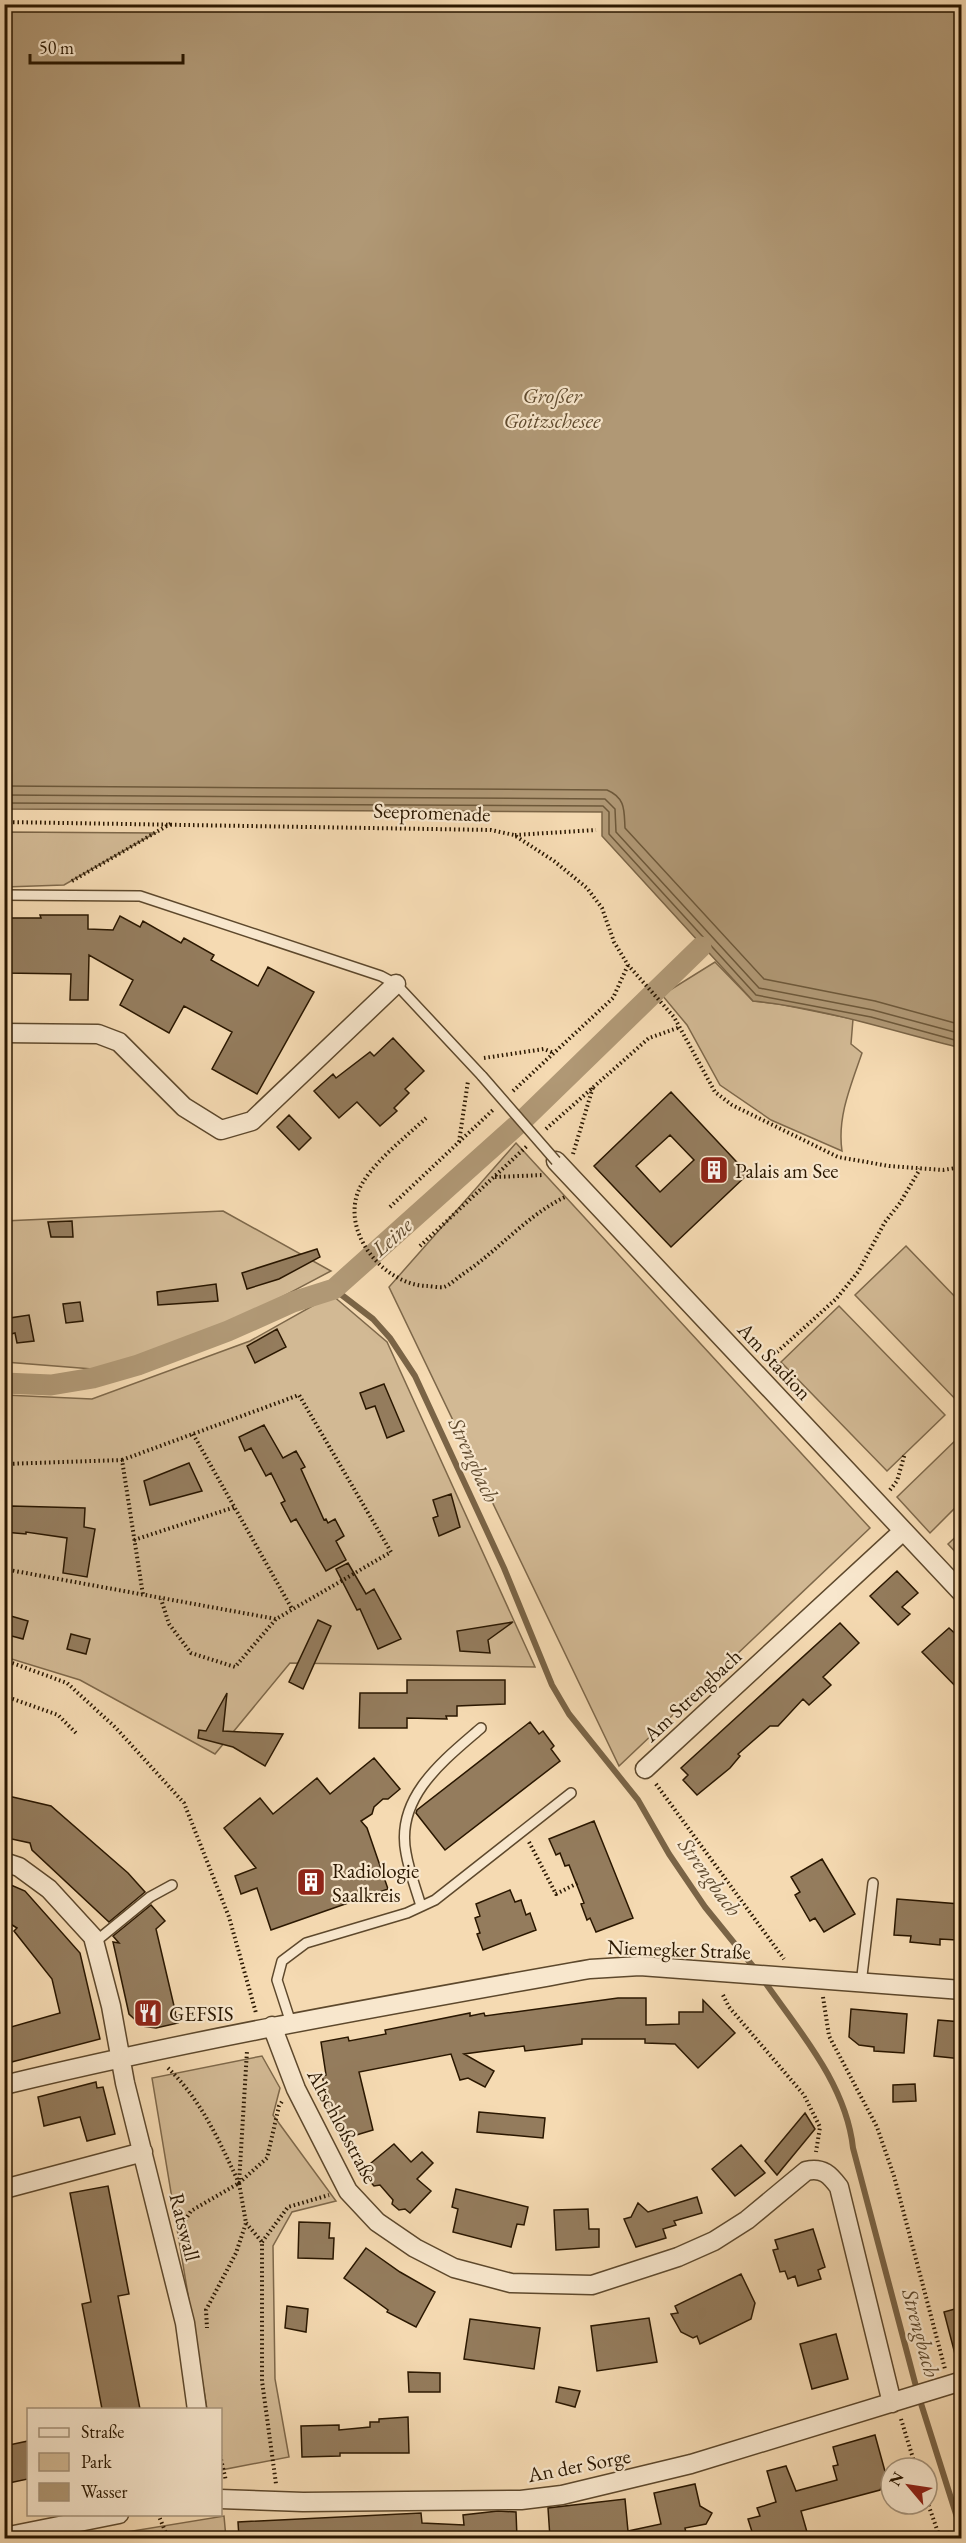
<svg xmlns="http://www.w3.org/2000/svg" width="966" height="2543" font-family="'EB Garamond',serif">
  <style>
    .green { fill: #d2b994; stroke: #7e684a; stroke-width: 1.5 }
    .water { fill: #b09875; stroke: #7a6446; stroke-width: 1.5 }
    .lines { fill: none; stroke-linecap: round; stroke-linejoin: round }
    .shore { stroke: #6d583a; stroke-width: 1.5 }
    .stream { stroke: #7a6446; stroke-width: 6 }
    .canal { stroke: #b09875; stroke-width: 21 }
    .building { fill: #947c5d; stroke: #2a1700; stroke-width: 1.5; fill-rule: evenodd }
    .lane-casing { stroke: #5d482c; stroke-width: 12 }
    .street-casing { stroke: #5d482c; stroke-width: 21 }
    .path { stroke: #2a1700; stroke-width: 4; stroke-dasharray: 1.5 3; stroke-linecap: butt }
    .lane { stroke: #f8e7cd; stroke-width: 9 }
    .street { stroke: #f8e7cd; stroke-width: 18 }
    .lane-bridge-casing { stroke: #5d482c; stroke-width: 12; stroke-linecap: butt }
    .lane-bridge { stroke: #f8e7cd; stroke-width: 9 }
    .labels { text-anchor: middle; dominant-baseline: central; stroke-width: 4.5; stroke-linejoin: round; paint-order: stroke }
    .street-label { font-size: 21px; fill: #2a1700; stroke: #f8e7cd }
    .poi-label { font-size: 21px; fill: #2a1700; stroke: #f8e7cd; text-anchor: start }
    .water-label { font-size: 22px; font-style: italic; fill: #604b2f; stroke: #f8e7cd }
  </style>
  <rect width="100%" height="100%" fill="#f5dab2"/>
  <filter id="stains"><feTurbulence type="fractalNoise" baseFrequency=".00333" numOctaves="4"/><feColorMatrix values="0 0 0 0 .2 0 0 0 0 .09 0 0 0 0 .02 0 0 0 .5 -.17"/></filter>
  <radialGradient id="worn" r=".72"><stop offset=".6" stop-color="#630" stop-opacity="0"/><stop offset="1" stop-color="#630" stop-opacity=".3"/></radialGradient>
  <!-- green -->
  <path class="green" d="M5 832 155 833 64 885 5 887Z
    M715 962 753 1001 779 1004 853 1019 851 1044 862 1053C851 1085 837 1117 842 1151L771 1120 720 1085 687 1025 662 995Z
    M516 1143 870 1528 619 1766 389 1287Z
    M223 1211 331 1271 246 1316 105 1370 5 1362 4 1221Z
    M906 1246 961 1303 960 1404 855 1295Z
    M332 1295 387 1342 535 1667 290 1663 215 1754 80 1680 5 1657V1395L92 1399 250 1341Z
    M839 1306 945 1415 887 1471 781 1362Z
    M961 1435V1518L954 1509 930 1533 897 1497Z
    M961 1532V1558L948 1544Z
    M262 2056 280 2088 273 2115 336 2201 292 2212 273 2246 275 2379 289 2457 221 2470 220 2410 207 2409 152 2078Z
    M224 2516 226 2538H90Z"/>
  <!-- water -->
  <path class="water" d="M5 4 961 5V1048C892 1031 824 1008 753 1001L602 836V812L5 809Z"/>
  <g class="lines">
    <!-- shore -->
    <path class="shore" d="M4 786 607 790C626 798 624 811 625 828L764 979 875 1001 962 1025
      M4 795 605 799 615 809 616 832 759 988 873 1010 962 1034
      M4 803 603 806 609 812V834L756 995 871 1017 962 1042"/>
    <!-- stream -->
    <path class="stream" d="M334 1289 373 1319 390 1338 415 1376 504 1568 552 1685 569 1714 638 1800 669 1854 705 1907 756 1970
      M762 1978C798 2030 846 2083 853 2148L918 2394 962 2533"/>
    <!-- canal -->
    <path class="canal" d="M4 1383 51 1385 93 1378 138 1365 228 1331 293 1302 334 1289 525 1118 701 947"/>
  </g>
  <!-- building -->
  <path class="building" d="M40 915H88V929L113 930 120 916 140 927 143 921 181 943 184 938 214 955 211 960 258 986 268 967 314 992 257 1094 212 1069 232 1032 184 1006 169 1033 120 1005 133 980 89 955 88 1000H70L71 974 4 973V918H41Z
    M393 1038 424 1071 405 1089 409 1093 394 1108 397 1111 380 1126 357 1102 339 1118 314 1091 333 1074 336 1078 370 1052 374 1056Z
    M671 1092 748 1174 671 1247 594 1166ZM670 1135 694 1160 660 1192 636 1166Z
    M289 1115 311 1138 299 1150 277 1127Z
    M72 1221 73 1237H51L48 1222Z
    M317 1249 320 1257 279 1279 247 1289 242 1273Z
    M216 1284 218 1301 158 1305 157 1292Z
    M80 1302 83 1321 66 1323 63 1304Z
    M29 1315 34 1341 17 1343 15 1333 11 1334 10 1318Z
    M277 1329 286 1347 255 1363 247 1346Z
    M384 1384 404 1431 387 1438 375 1406 366 1409 360 1393Z
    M264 1425 283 1458 296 1451 305 1467 301 1469 324 1520 326 1519 328 1523 335 1519 344 1536 336 1541 346 1560 326 1571 296 1519 291 1522 281 1503 285 1501 271 1473 266 1476 251 1448 245 1451 239 1437Z
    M189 1463 202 1491 150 1505 144 1481Z
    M451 1494 460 1527 439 1536 433 1518 438 1516 433 1500Z
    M11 1506 85 1508 84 1527 95 1529 87 1577 63 1573 67 1538 26 1532V1534L4 1532 5 1517H9Z
    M348 1563 366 1594 374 1589 401 1639 378 1649 360 1609 357 1610 336 1569Z
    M897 1571 918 1593 902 1607 910 1614 898 1625 870 1596Z
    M4 1614 28 1621 23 1639 4 1634Z
    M318 1620 331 1626 303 1689 289 1682Z
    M513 1622 488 1640 490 1653 460 1651 457 1631Z
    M840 1623 859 1643 823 1677 831 1685 809 1705 803 1699 778 1726H770L738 1754 740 1756 730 1768 697 1795 683 1780 688 1775 681 1768Z
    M949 1628 962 1640V1693L922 1652Z
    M71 1634 90 1639 86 1654 67 1649Z
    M407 1680H505V1704L457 1706V1716H446L447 1719 407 1718V1728H359L360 1693H407Z
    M227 1693 223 1731 283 1734 265 1766 233 1747 198 1738 199 1730 206 1731Z
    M530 1722 539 1734 543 1731 554 1746 551 1749 560 1761 445 1850 416 1813 417 1810Z
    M374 1758 400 1789 388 1799H383L374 1807 372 1814 361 1821 367 1828 388 1889 271 1930 257 1888 241 1894 235 1876 256 1868 224 1828 260 1798 273 1814 317 1778 330 1794Z
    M4 1795 51 1806 128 1873 145 1892 109 1922 32 1850 30 1843 7 1838 8 1835 4 1834Z
    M594 1821 633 1918 596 1932 590 1918 587 1920 581 1904 584 1903 569 1865 565 1866 560 1853 556 1855 549 1839Z
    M822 1859 855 1914 824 1932 815 1918 810 1921 795 1895 800 1892 791 1877Z
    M4 1882 25 1891 80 1953 100 2039 4 2064V2029L60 2013 52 1979 14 1931 17 1928 4 1920Z
    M510 1890 515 1902 521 1900 526 1915 530 1913 536 1930 483 1950 477 1934 480 1933 475 1918 480 1916 476 1904Z
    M897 1899 960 1904 957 1940 940 1939V1945L910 1942 911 1936 894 1935Z
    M151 1905 165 1921 156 1929 178 2023 156 2028 142 2026 129 2014 113 1942 119 1943 113 1936Z
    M618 1998H646V2025L679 2024V2012H703V2000L735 2033 698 2068 675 2044 645 2043V2039H582V2044L525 2051 524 2046 464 2054 494 2071 485 2087 468 2078 460 2080 451 2054 359 2072 373 2130 343 2139 340 2129 336 2130 322 2076 326 2075 321 2042 348 2037 349 2041 386 2034 385 2030 470 2013V2016L484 2013 485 2016Z
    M851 2009 907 2014 904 2053 874 2051V2047L859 2045 849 2037Z
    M938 2020 962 2022V2059L934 2056Z
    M96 2082 97 2088 103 2087 115 2134 87 2141 80 2117 44 2126 38 2097Z
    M915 2084 916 2101 893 2102V2085Z
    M479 2112 545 2118 543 2138 477 2132Z
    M805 2113 815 2129 777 2175 765 2161Z
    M394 2144 411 2162 422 2152 433 2163 417 2179 431 2191 410 2213 405 2209 399 2210 392 2204 393 2200 380 2185 374 2186 368 2179 370 2173 365 2168Z
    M741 2145 765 2173 735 2196 712 2169Z
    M108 2186 129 2294 118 2296 140 2409H102L82 2304 91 2302 70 2193Z
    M456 2189 528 2207 524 2225 517 2224 511 2247 453 2232 458 2209 452 2207Z
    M697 2197 702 2213 674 2221 676 2225 663 2229 666 2238 636 2247 624 2219 631 2217 638 2203 648 2212Z
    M588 2209 589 2229H599V2247L556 2250 554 2210Z
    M299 2222 330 2223 329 2238H334L333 2259 298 2258Z
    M813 2229 825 2267 818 2270 821 2279 798 2286 795 2276 788 2279 785 2271 780 2272 773 2250 778 2249 775 2240Z
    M366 2248 400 2272 435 2292 416 2327 387 2312 388 2310 344 2278Z
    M741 2274 755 2303 751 2319 700 2344 697 2336 693 2338 681 2332 671 2314 678 2313 675 2306Z
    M287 2306 308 2309 306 2332 285 2328Z
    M962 2307V2357L956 2358 944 2312Z
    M649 2318 657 2362 597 2371 591 2326Z
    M470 2319 540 2328 534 2369 464 2359Z
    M836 2334 848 2379 812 2389 800 2344Z
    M408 2372 440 2373V2392H409Z
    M559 2387 580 2391 575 2407 556 2402Z
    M408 2417 409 2453H340V2456L302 2457 301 2426 339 2425V2430L370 2427V2422H379V2419Z
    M875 2435 886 2475 880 2490 801 2511 807 2532 784 2538H754L748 2519 760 2516 757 2508 776 2502 767 2471 786 2466 796 2491 837 2480 833 2466 838 2465 833 2447Z
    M28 2441V2479L4 2484V2446Z
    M695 2484 700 2506 712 2513 706 2524 685 2528 687 2538H628L627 2533 550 2538 548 2508 625 2499 628 2531 661 2524 654 2493Z
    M498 2511 516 2512 517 2538H391V2536L239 2538 238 2522 421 2513 422 2523 464 2525 463 2515Z"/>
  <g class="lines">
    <!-- lane casing -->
    <g class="lane-casing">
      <path id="lane" d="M4 895 140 896 381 976 396 984 482 1076
        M421 1906C416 1889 409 1871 406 1853 395 1797 444 1760 481 1728
        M95 1942 150 1897 172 1885
        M861 1984 873 1883
        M291 2023 277 1980 282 1961 306 1943 407 1913 435 1900 571 1793"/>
    </g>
    <!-- street casing -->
    <g class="street-casing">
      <path id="street" d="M4 1033 98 1034 119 1042 184 1107 221 1130 252 1121 396 984
        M556 1161 962 1593
        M645 1769 903 1531
        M4 1862 19 1867 49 1889 93 1937 111 2006 125 2083 185 2323 197 2410
        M272 2026 296 2089 348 2191 377 2222 415 2248 454 2268 511 2283 592 2285 678 2257 714 2241 747 2220 806 2171C823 2167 830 2175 839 2187L892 2403
        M4 2085C198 2038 394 2004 590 1969L640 1966 962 1990
        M4 2189 143 2152
        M220 2499 303 2502 521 2500 562 2495 691 2464 962 2381
        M4 2537 119 2514"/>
    </g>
    <!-- path -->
    <path class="path" d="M4 822 491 830 514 835 554 861 587 888 602 908 614 942 628 965 674 1017 715 1092 732 1105 838 1157 889 1166 943 1170 962 1167
      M515 835 596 830
      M72 881 172 823
      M484 1058 544 1049 554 1053
      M513 1091 613 998 628 965
      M426 1118C406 1137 368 1166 358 1192 342 1234 384 1284 426 1286 431 1286 439 1288 444 1287 450 1285 457 1278 463 1274 499 1250 526 1216 565 1197
      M546 1129 649 1038 680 1027
      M459 1142 468 1081
      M573 1154 593 1087
      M495 1177 544 1175
      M390 1207 494 1109
      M420 1246 527 1146
      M767 1361 836 1299 858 1272 885 1222 900 1203 920 1169
      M193 1434 292 1609
      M122 1460 299 1395 391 1552 276 1619 235 1667 191 1653 169 1624 161 1599
      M4 1464 122 1460 143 1595
      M890 1490 897 1481 905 1453
      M134 1540 235 1507
      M4 1569 276 1619
      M4 1660 67 1683 115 1727 184 1803 229 1917 256 2013
      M4 1696 58 1715 76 1733
      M656 1784 784 1959
      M529 1842 556 1894 580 1882
      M723 1995 729 2007 804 2095 820 2127 816 2152
      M823 1997 829 2036 877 2127 894 2176 945 2369
      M168 2068C202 2101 219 2141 239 2183L247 2051
      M239 2183 267 2158 279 2106 283 2100
      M246 2223 262 2242V2381L276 2484
      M180 2228 191 2211 239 2183 246 2223 236 2253 206 2310 207 2328
      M262 2242 288 2207 329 2195
      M901 2419 916 2468
      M220 2455 226 2481
      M927 2501 940 2538
      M158 2514 168 2538"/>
    <!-- lane -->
    <use href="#lane" class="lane"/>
    <!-- street -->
    <use href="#street" class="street"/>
    <!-- lane-bridge casing -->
    <g class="lane-bridge-casing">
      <path id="lane-bridge" d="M482 1076 556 1161"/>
    </g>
    <!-- lane-bridge -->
    <use href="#lane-bridge" class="lane-bridge"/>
  </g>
  <!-- icons -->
  <defs>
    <g id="building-square" transform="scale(1.5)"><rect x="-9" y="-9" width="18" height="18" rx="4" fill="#8f2418" stroke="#f8e7cd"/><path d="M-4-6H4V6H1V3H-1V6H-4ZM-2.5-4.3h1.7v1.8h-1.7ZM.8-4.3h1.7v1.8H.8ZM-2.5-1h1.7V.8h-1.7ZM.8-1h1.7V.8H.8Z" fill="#fff"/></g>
    <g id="restaurant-square" transform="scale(1.5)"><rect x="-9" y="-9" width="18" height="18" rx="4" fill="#8f2418" stroke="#f8e7cd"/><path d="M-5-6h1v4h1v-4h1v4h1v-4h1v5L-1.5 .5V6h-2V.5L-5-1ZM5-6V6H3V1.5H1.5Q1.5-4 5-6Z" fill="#fff"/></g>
  </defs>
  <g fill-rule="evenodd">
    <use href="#building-square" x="714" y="1170"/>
    <use href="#building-square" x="311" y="1882"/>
    <use href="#restaurant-square" x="148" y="2013"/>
  </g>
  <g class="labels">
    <!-- street labels -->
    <g class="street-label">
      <text transform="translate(432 812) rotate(2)">Seepromenade</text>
      <text transform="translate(775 1361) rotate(47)">Am Stadion</text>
      <text transform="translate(692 1695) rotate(-43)">Am Strengbach</text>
      <text transform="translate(679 1949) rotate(2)">Niemegker Straße</text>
      <text transform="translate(343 2126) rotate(62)">Altschloßstraße</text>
      <text transform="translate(185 2227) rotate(76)">Ratswall</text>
      <text transform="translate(579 2465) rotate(-11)">An der Sorge</text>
    </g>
    <!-- poi labels -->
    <g class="poi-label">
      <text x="735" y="1170">Palais am See</text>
      <text x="332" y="1870">Radiologie<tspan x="332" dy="24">Saalkreis</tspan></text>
      <text x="169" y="2013">GEFSIS</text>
    </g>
    <!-- water labels -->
    <g class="water-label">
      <text x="552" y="395">Großer<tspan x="552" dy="25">Goitzschesee</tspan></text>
      <text transform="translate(392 1237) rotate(-42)">Leine</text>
      <text transform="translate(474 1460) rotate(65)">Strengbach</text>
      <text transform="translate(710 1877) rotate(54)">Strengbach</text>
      <text transform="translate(921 2333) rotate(75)">Strengbach</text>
    </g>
  </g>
  <!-- margin -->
  <rect width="966" height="2543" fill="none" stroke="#f5dab2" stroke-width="24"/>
  <rect x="6" y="6" width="954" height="2531" fill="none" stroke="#2a1700" stroke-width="3"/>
  <rect x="12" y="12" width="942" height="2519" fill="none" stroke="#2a1700" stroke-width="1.5"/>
  <!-- legend -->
  <rect x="27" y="2408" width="195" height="108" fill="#f8e7cd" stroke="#a6947b" stroke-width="1.5"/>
  <rect x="39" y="2428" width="30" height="9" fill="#f8e7cd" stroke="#a6947b" stroke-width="1.5"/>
  <text x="81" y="2438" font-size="18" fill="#2a1700">Straße</text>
  <rect x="39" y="2453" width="30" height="18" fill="#d2b994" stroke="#a6947b" stroke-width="1.5"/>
  <text x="81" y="2468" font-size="18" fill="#2a1700">Park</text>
  <rect x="39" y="2483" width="30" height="18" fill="#b09875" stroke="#a6947b" stroke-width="1.5"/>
  <text x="81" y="2498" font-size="18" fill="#2a1700">Wasser</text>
  <!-- north arrow -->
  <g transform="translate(909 2486) rotate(299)"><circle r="28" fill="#f8e7cd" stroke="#a6947b" stroke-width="1.5"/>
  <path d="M0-4.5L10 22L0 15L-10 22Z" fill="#8f2418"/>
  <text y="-9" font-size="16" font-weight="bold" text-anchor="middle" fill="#2a1700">N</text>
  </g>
  <!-- scale -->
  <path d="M30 54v9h153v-9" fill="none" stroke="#2a1700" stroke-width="3"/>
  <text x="39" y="54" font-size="18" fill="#2a1700" stroke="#f8e7cd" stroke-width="4.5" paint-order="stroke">50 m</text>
  <rect width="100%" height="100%" filter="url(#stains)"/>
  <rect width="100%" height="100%" fill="url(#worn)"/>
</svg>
